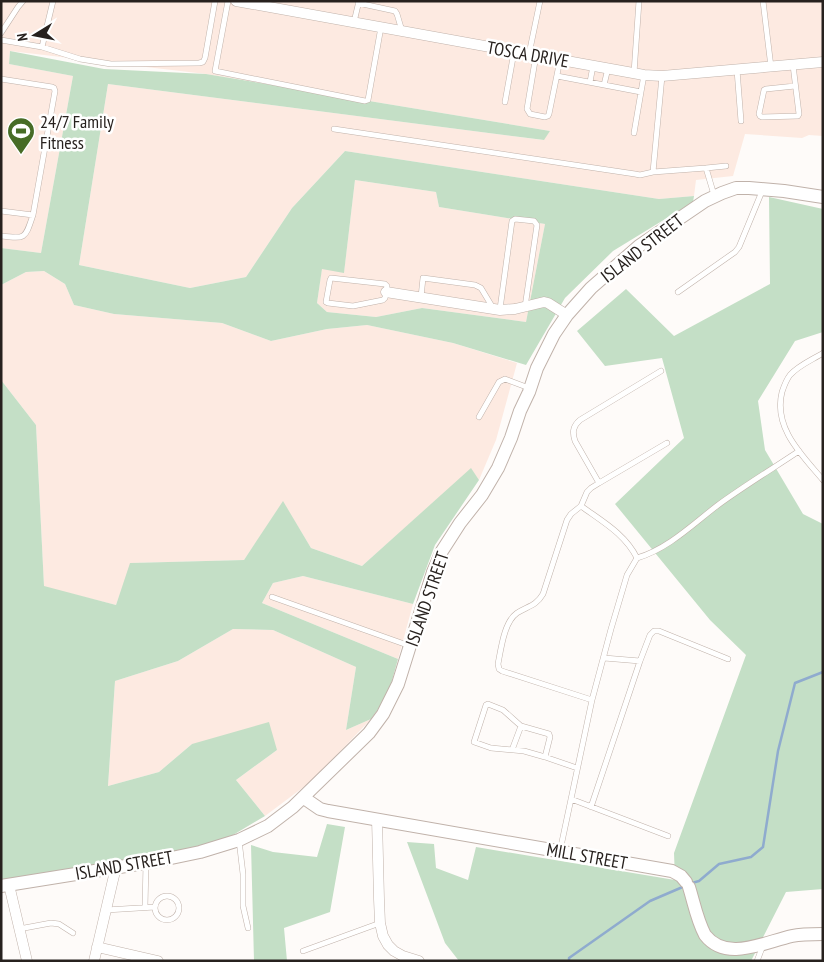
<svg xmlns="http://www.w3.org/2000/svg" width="824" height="962" font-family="'PT Sans Narrow',sans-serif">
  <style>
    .built { fill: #fdeae1 }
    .green { fill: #c4dfc6; fill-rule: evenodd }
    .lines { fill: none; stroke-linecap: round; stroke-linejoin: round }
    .stream { stroke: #8fabce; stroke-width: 2.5 }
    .service-casing { stroke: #c0b2aa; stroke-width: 6 }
    .minor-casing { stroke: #c0b2aa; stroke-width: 11 }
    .tertiary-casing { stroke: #c0b2aa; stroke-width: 14 }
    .service { stroke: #fff; stroke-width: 5 }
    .minor { stroke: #fff; stroke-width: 10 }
    .tertiary { stroke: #fff; stroke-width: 12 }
    .labels { text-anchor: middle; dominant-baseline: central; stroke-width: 5; stroke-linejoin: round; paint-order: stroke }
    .street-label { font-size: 18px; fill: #27211e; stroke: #fff }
    .poi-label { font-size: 18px; fill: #27211e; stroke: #fff; text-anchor: start }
  </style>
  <rect width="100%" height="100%" fill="#fefbf9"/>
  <!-- built -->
  <path class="built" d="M1 1H823V136L809 135 802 138 745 134 733 176 696 180 694 196 659 199 345 151 292 208 246 277 190 288 79 265 108 84 543 140 550 131 206 74 10 51 9 64 73 76 41 253 1 248Z
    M355 180 436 192 439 207 545 224 526 322 422 308 376 317 327 312 317 303 322 268 344 272Z
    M44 271 65 284 74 305 114 314 222 323 271 341 327 329 367 325 453 343 517 363 496 440 479 480 471 469 362 566 311 548 283 502 244 560 131 563 116 605 44 587 36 425 1 380V285L26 272Z
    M303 576 413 604 398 659 262 603 273 583Z
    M233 629 273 630 356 667 346 730 371 719 313 780 265 816 236 780 277 750 192 744 159 772 108 786 115 681 178 661Z"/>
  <!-- green -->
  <path class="green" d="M10 51 104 69 206 74 550 131 544 140 108 84 79 265 190 288 246 277 292 208 345 151 659 199 694 196 693 202 613 251 565 298 526 365 453 343 367 325 327 329 271 341 222 323 114 314 74 305 65 284 44 271 26 272 1 285V248L41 253 73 76 9 64ZM355 180 436 192 439 207 545 224 526 322 422 308 376 317 327 312 317 303 322 269 344 273Z
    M769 197 823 209V332L795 341 758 401 765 450 803 514 823 524V889L786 892 751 961H459L445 943 407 842 434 844 436 868 468 880 476 847 675 880 674 853 746 655 710 620 615 504 684 438 662 358 605 366 577 331 626 289 674 336 770 284Z
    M1 380 36 425 44 586 116 605 130 563 244 560 283 501 311 548 362 566 471 468 479 480 435 545 413 604 303 576 273 583 262 603 398 659 388 695 371 719 346 730 356 667 273 630 233 629 178 661 115 681 108 786 159 772 192 744 269 722 277 750 236 780 265 816 198 856 1 882Z
    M327 824 345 827 330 912 284 928 287 961H254L251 845 273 852 317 857Z"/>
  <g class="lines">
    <!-- stream -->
    <path class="stream" d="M692 883 699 881 719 864 751 857 763 847 778 751 795 683 823 672
      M569 961V958L650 901 685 886"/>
    <!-- service casing -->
    <g class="service-casing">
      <path id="service" d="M228 1 215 71 365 101 368 100 381 27
        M763 1 771 67
        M358 3 395 11 397 14 402 31
        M354 22 359 1
        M1 33 18 7 23 1
        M1 40 42 47 80 59 111 64 199 63 203 62 205 58 215 1
        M42 47 53 1
        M529 54 540 1
        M536 55 527 109 530 114 545 117 548 116 549 114 560 60
        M793 65 799 114 798 116 762 117 760 116 759 114 764 90 766 89 795 86
        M737 70 741 121
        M634 73 639 1
        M557 76 641 92 644 75
        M1 79 52 87 54 88 55 91 33 215C25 239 26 239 1 236
        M590 82 593 66
        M604 85 608 68
        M505 102 514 52
        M334 129 635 174 640 175 653 172 706 168 714 195
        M634 133 641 92
        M706 168 726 166
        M653 172 662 76
        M1 211 33 215
        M331 278 385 284 387 286 385 298 383 300 353 306 328 303 326 302 330 280Z
        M678 292 735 252 739 247 763 189
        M421 297 423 278 475 285 481 288 493 308
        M500 309 512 221 515 219 534 221 537 225 525 307
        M823 353C812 360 799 365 790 375 786 380 784 386 782 392 773 428 802 455 823 480
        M479 417 499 382 505 379 529 388
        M599 483 667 443
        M581 506C603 522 625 534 637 558 668 549 693 524 718 505 744 486 772 469 799 451
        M272 597 410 646
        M604 658 640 661
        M592 700 502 671 499 669 498 664C501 649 504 622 517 613 528 606 536 606 543 594L567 520 571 514 581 506 587 492 591 488 599 483 575 441C572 432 573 426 580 420L661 371
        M512 750 521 726
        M545 757 524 751 491 748 474 742 486 705 488 704 503 710 521 726 549 734 550 737 545 757 577 768
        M571 799 668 836
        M591 807 640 661 650 635 654 631H659L728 659
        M239 840 243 874V906L248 928
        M560 851 592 700 611 629 627 575 637 558
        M155 908a12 12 0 1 1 24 0a12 12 0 1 1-24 0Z
        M145 907 146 863
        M106 910 155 907
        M19 929 51 923 59 924 73 933
        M303 951 380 923
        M757 961 762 948"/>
    </g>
    <!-- minor casing -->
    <g class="minor-casing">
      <path id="minor" d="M236 1 644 75 662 76 823 62
        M386 292 500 310 515 309 544 302 548 303 567 315
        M377 819 379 899 380 923 383 936 388 945 394 951 403 956 419 961
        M9 885 27 961
        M97 947 158 961
        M94 961 116 867"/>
    </g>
    <!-- tertiary casing -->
    <g class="tertiary-casing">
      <path id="tertiary" d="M304 798 320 809 328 811 672 871 681 876 686 882
        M1 886 157 861 200 852 239 840 268 826 293 807 369 733 383 714 398 684 433 572 442 551 460 523 482 495 498 468 511 438 520 411 529 392 537 368 554 334 567 315 591 288 639 246 705 201 722 193 736 188H749L784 191 823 197
        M689 887C694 903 697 920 705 935 726 962 762 943 792 936 801 934 813 934 823 934"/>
    </g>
    <!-- service -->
    <use href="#service" class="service"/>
    <!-- minor -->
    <use href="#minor" class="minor"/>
    <!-- tertiary -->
    <use href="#tertiary" class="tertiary"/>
  </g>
  <!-- icons -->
  <defs>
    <g id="stadium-pin" transform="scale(1.4375)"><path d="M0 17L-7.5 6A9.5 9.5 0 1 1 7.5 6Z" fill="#476c26" stroke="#fff"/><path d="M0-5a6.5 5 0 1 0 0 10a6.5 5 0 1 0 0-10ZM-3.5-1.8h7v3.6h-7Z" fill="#fff"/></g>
  </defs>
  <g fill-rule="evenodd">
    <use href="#stadium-pin" x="21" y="131"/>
  </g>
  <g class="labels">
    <!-- street labels -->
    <g class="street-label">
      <text transform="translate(528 54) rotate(10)">TOSCA DRIVE</text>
      <text transform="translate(642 248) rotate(-38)">ISLAND STREET</text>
      <text transform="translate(427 599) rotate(-71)">ISLAND STREET</text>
      <text transform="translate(587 856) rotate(10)">MILL STREET</text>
      <text transform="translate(124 865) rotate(-10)">ISLAND STREET</text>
    </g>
    <!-- poi labels -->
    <g class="poi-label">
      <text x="40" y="121">24/7 Family<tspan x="40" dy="21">Fitness</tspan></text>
    </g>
  </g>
  <!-- border -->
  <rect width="824" height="962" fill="none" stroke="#27211e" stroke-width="5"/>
  <!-- north arrow -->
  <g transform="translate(35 35) rotate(260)" stroke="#ffffff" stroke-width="4" paint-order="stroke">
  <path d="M0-4L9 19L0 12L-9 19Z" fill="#27211e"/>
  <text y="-8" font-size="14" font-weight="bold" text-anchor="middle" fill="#27211e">N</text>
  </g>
</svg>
